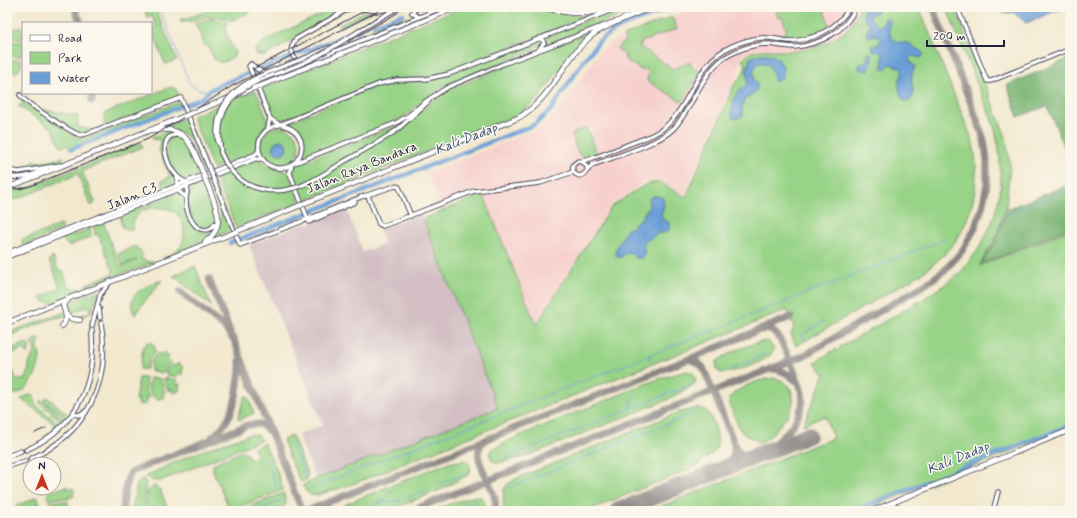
<svg xmlns="http://www.w3.org/2000/svg" width="1077" height="518" font-family="Mynerve,sans-serif">
  <style>
    .built { fill: #f7d0cd }
    .industrial { fill: #d2bec3 }
    .green { fill: #98d387; stroke: #5d7a61; fill-rule: evenodd }
    .forest { fill: #7ab574; stroke: #4e6c58 }
    .water { fill: #6b9ed6; stroke: #466088 }
    .lines { fill: none; stroke-linecap: round; stroke-linejoin: round }
    .stream { stroke: #6b9ed6; stroke-width: 1 }
    .river { stroke: #6b9ed6; stroke-width: 4.5 }
    .taxiway { stroke: #8a8584; stroke-width: 7 }
    .runway { stroke: #8a8584; stroke-width: 17 }
    .minor-tunnel { stroke: #c8c0b1; stroke-width: 3.5; stroke-dasharray: 3.5 2; stroke-linecap: butt }
    .minor-casing { stroke: #414051; stroke-width: 5.5 }
    .major-casing { stroke: #414051; stroke-width: 6 }
    .minor { stroke: #fff; stroke-width: 3.5 }
    .major { stroke: #fff; stroke-width: 4.5 }
    .tram { stroke: #22223b; stroke-width: 1 }
    .minor-bridge-casing { stroke: #414051; stroke-width: 5.5; stroke-linecap: butt }
    .major-bridge-casing { stroke: #414051; stroke-width: 6; stroke-linecap: butt }
    .minor-bridge { stroke: #fff; stroke-width: 3.5 }
    .major-bridge { stroke: #fff; stroke-width: 4.5 }
    .labels { text-anchor: middle; dominant-baseline: central; stroke-width: 3; stroke-linejoin: round; paint-order: stroke }
    .street-label { font-size: 13px; fill: #22223b; stroke: #fbf7ec }
    .water-label { font-size: 14px; font-style: italic; fill: #3f5479; stroke: #fbf7ec }
  </style>
  <rect width="100%" height="100%" fill="#fbf7ec"/>
  <filter id="ink" filterUnits="userSpaceOnUse"><feTurbulence type="fractalNoise" baseFrequency=".025" numOctaves="2"/><feDisplacementMap in="SourceGraphic" scale="8" xChannelSelector="R" yChannelSelector="G"/><feConvolveMatrix kernelMatrix="1 2 1 2 8 2 1 2 1" color-interpolation-filters="sRGB"/></filter>
  <filter id="wash" filterUnits="userSpaceOnUse"><feTurbulence type="fractalNoise" baseFrequency=".012" numOctaves="4" result="noise"/><feDisplacementMap in="SourceGraphic" scale="16" xChannelSelector="R" yChannelSelector="G"/><feGaussianBlur stdDeviation="0.9" result="paint"/><feColorMatrix in="noise" values="0 0 0 0 0 0 0 0 0 0 0 0 0 0 0 0 0 1.4 0 .05"/><feComposite in="paint" operator="in"/></filter>
  <g filter="url(#wash)">
    <rect width="100%" height="100%" fill="#f2e8ce"/>
    <!-- built -->
    <path class="built" d="M697 7H859L855 17 843 32 826 41 810 47 793 50H776L761 48 746 53 741 59 734 82 684 195 659 180 645 182 612 204 536 323 482 191 471 193 441 206 427 173 541 128 550 121 602 50 614 40Z"/>
    <!-- industrial -->
    <path class="industrial" d="M346 208 363 252 384 244 379 229 421 214 499 408 316 479 298 435 323 425 249 245 306 223 309 224Z"/>
    <!-- green -->
    <path class="green" d="M221 7H260L231 21C214 13 205 17 189 22L188 20 181 23 180 20Z
      M337 7H343L345 10 272 52 263 56 256 54 255 49 266 40Z
      M463 7H534L573 15H591L445 73C421 80 397 77 373 84L284 120H277L271 118 259 90 296 74Z
      M621 7H641L545 46 546 41 544 38Z
      M784 7H823L830 27 803 38 785 39 784 33 787 31 782 17 778 18 776 12 783 9Z
      M860 7H919L972 139C981 174 975 215 953 245 944 256 932 265 921 274L796 346 791 334 794 327 787 310 353 484 317 495C308 496 306 492 303 485L316 479 498 408 423 219 483 194 536 325 612 206 646 184 659 182 686 197 735 83C742 78 744 72 746 64L742 60C754 44 774 52 791 51 806 51 831 43 843 33 851 27 856 16 860 7Z
      M946 7H954L1006 137 1010 165 1006 207 999 228 995 239 979 266 1070 230V428L862 511H649L833 438 825 416 803 425 825 373 822 372 815 362 836 349 838 351 840 349V347L922 300 944 285 961 272 978 250 991 225 997 206 1001 186 999 149 995 130 991 118Z
      M155 8 177 60 165 64 152 29 156 27 152 15 147 17 145 12Z
      M365 11 371 12 340 27 339 25Z
      M405 17 406 18 411 17 413 19 349 44V41L376 27Z
      M672 17 677 29 641 42 642 44 639 46 673 69 690 62 691 66 701 71 683 101H681L647 81V77L650 73 645 69 643 71 625 60 626 58 624 57 625 55 617 49 625 40 623 36Z
      M213 18 228 23 225 30 235 53 233 57 222 63 214 59 209 48 204 44 195 23Z
      M16 27 19 29 20 27 23 28 22 40 14 38 15 36 12 34Z
      M589 32 580 42 538 99 517 115 303 201 292 171 296 165 395 126 398 131 436 98 448 90Z
      M12 40 15 42H22L23 53H21V57L11 56 7 54V48Z
      M538 40 541 42V44L531 51 444 86 426 98 409 113 400 119 303 159H301C308 144 302 129 287 123L374 87 395 82 431 80Z
      M7 57 11 60H21L20 64H22L19 71 18 70 16 73 7 68Z
      M171 87 176 89 178 94 177 98 87 134H81L77 132 41 109 78 116V127L93 130 104 126 105 113Z
      M256 91 267 118V125L258 138 255 152 213 169 192 116 241 96Z
      M20 102H24L80 139 86 138 176 103 183 104 69 149 67 145 61 147 53 129 18 106 19 105 21 106 23 104Z
      M186 118 208 171 204 172C200 161 195 140 183 134 177 131 168 130 162 128Z
      M586 127 597 155 585 159C576 155 575 143 572 134Z
      M261 146a19 19 0 1 1 38 0a19 19 0 1 1-38 0Z
      M167 130 178 134 165 141C159 154 172 167 177 179L173 186 164 189 161 181 170 177 159 150 161 143 159 139 154 140 152 137Z
      M176 136C191 139 197 162 202 174L185 180C183 178 179 177 177 174 169 166 164 150 169 140Z
      M141 143 143 147 95 166 83 171V174L95 202 93 205H91L89 202 78 174 7 203V191L19 190 31 187Z
      M63 157V162C53 165 43 168 32 165L34 161C43 164 54 160 63 157Z
      M260 160 272 168 288 172 300 202 236 228 215 176 253 161Z
      M213 179 232 230 213 238C228 215 218 203 209 180Z
      M206 182 216 212V222L207 229C204 228 200 227 197 226 186 218 187 200 189 188Z
      M178 193 184 197 195 227 200 231 206 232 214 228 215 230 205 241 161 260C166 255 176 254 181 246 183 243 184 238 184 234 186 211 163 203 145 210L143 209 134 219 132 226 133 228 130 230 123 228C121 222 118 218 124 214Z
      M103 222 120 267 137 260 122 265 117 254 135 246 143 254 140 258 149 262 158 261C134 270 110 278 86 286V284L114 273 98 234 95 235 94 233 96 232 93 229 96 225Z
      M60 225 63 229 23 246 22 240Z
      M90 227 91 237 68 246 62 238 69 235 81 234V233Z
      M53 257 59 271 63 270 69 288 72 287 73 289 76 288 77 289 79 288 84 290 53 303C47 303 43 303 41 297L60 288 51 263 49 262 50 259Z
      M195 266 211 306 173 276Z
      M162 280 137 311 135 315C123 293 147 286 162 280Z
      M99 290 91 313 76 319 69 316 66 307 67 305 73 302 75 300ZM88 306 90 312 74 318 72 312Z
      M65 312 66 315 58 318 57 317 7 337V333Z
      M37 338 40 340C35 349 40 350 40 358 39 371 27 397 11 394L7 389V373L13 371 16 379 24 380 29 369V364L35 350 31 342Z
      M765 341 769 342 774 349C773 351 773 352 771 354 765 362 728 376 719 372L717 369 716 362C732 350 746 346 765 341Z
      M147 342 152 343 155 346 153 349 156 351 149 360 147 369H140L143 346H146Z
      M26 343 29 345 30 348H29V353L27 354 25 349 7 356V350Z
      M164 352 169 357 167 360 170 363 162 373 151 371V361L158 353 161 355Z
      M178 363 183 367 182 374H178L177 377 166 375 165 372 172 364 175 366Z
      M687 371 693 373C695 377 697 381 693 385L667 400 527 456 498 463C491 462 488 456 491 450L521 435 658 379Z
      M139 378H146L145 387 149 398 145 399 147 403 143 405 138 404 139 400H135Z
      M150 378 161 379 165 392 162 393 164 397 157 400 155 396 152 397 148 387Z
      M165 378 177 380 176 384H180L179 391 173 393 172 389 168 391 164 380Z
      M773 378C780 379 785 381 789 387 800 402 787 417 777 428 774 432 770 436 766 439 764 441 760 441 758 443L756 439C752 438 748 437 744 434 739 430 729 406 729 398 740 386 758 380 773 378Z
      M29 395 34 396 35 404 58 423 59 428 55 431V427L53 423 21 399Z
      M245 396 248 397 254 413 239 420 238 417Z
      M47 397 70 416 68 419 44 401Z
      M42 400 66 421 62 425 61 421 40 403V401Z
      M698 408 705 409C713 417 723 443 714 452 707 459 702 457 698 466L586 511H503C505 492 498 488 518 478L677 413Z
      M252 434 259 436 261 440 160 481H153L146 476C180 459 216 444 252 434Z
      M292 436 308 475 306 480 301 482 291 462 283 440Z
      M264 443 276 468 283 490 230 510 213 471V465L217 462 243 451 246 452 249 459 254 458 256 456 254 448Z
      M464 460C470 462 473 470 468 475L440 490 387 511H332C354 500 377 491 400 482 420 474 442 463 464 460Z
      M143 478 146 483 143 511H131L137 485Z
      M67 486 69 489 73 488 74 492 73 497 69 496V499L58 498 49 501 47 495 48 493Z
      M155 486 160 490 169 511H145C147 503 145 488 155 486Z
      M284 493 286 503 283 507 278 511H237Z
      M476 496C485 497 487 504 483 511H431L452 503Z
      M37 497 38 498 40 504 32 508 29 511H14L18 510 16 506Z
      M58 501 68 502V506L72 507 71 511H52L50 505V503Z"/>
    <!-- forest -->
    <path class="forest" d="M1070 58V160L1047 106 1018 117 1007 85Z
      M1070 184V228L981 264 996 240 1007 209Z"/>
    <!-- water -->
    <path class="water" d="M864 7H877V12L870 15V18L879 27 883 24 885 18 889 19C891 23 889 24 889 28 890 41 898 43 909 43 914 48 920 50 924 54L921 58 912 56 909 59 911 63 915 66C914 70 912 72 912 76 910 85 918 95 909 101H904C900 97 898 86 899 81 901 75 904 74 901 68L890 64 888 65 886 69H882L883 53 880 51 876 52 872 50 873 46 879 44 880 41 878 36 874 35 869 37 866 34 867 30 869 28 870 24 863 17Z
      M1001 7H1066L1026 23 1014 13H1003Z
      M868 53 871 54C873 59 871 66 868 71L859 69V65L867 60Z
      M761 54C776 53 785 62 783 77L777 81H774L773 73 769 65 762 63 757 64C753 70 752 78 757 84 759 94 751 94 745 99L742 106 743 115 741 117 734 119 731 113 734 98 737 93 747 84V69L750 58Z
      M273 147a7 7 0 1 1 14 0a7 7 0 1 1-14 0Z
      M653 196H658L663 198 664 205 661 216 664 220 669 222V230L667 232 659 233 645 242C642 248 646 253 643 258H636L630 252 626 253 622 257H617L615 251 626 230 632 227 637 221 641 219 645 212 649 207V199Z"/>
    <g class="lines">
      <!-- stream -->
      <path class="stream" d="M159 7 190 84 200 90 209 91
        M1006 214 1070 189
        M802 338H804L802 335 823 321
        M649 361 651 355
        M725 372 765 354
        M629 411 634 394
        M291 443 305 476
        M408 458 411 449
        M267 459 277 489
        M501 460 693 384
        M311 488 945 239
        M509 488 699 411
        M379 502 386 498 393 489
        M377 504 386 501H401L464 474
        M254 511 280 501
        M358 511 376 504
        M452 511 477 501"/>
      <!-- river -->
      <path class="river" d="M374 25 403 14
        M72 149 202 98 209 91 219 85 359 30
        M230 243 534 125 551 110 582 63 600 40 618 28 673 7
        M853 511 1070 425"/>
      <!-- taxiway -->
      <path class="taxiway" d="M74 7 81 23
        M92 101V93
        M209 279 230 331
        M180 292 224 327 234 340 302 511
        M689 359 698 363 703 367 736 448C742 455 747 458 756 456
        M771 369C781 369 788 373 795 380
        M212 437C229 424 235 406 238 385 239 377 241 369 240 360
        M484 441C465 458 501 489 495 511
        M757 455C774 446 795 428 801 409 803 404 803 398 802 393 801 386 781 337 776 334 772 330 767 329 762 330
        M723 469C732 463 735 456 734 445
        M123 511C124 501 124 478 132 472L160 460 248 425 260 424 269 431
        M306 511 689 359 791 317
        M410 511 803 356 926 284 946 269 962 251 974 230 982 208 987 184V160L984 140 978 122 933 7"/>
      <!-- runway -->
      <path class="runway" d="M618 511 808 435"/>
    </g>
  </g>
  <g filter="url(#ink)">
    <g class="lines">
      <!-- minor-tunnel -->
      <path class="minor-tunnel" d="M396 11 404 7"/>
      <!-- minor casing -->
      <g class="minor-casing">
        <path id="minor" d="M416 7 422 8 428 7
          M957 7 987 81H991L1070 49
          M418 8 414 10 412 13 419 17
          M539 38 542 39 544 43 539 49
          M348 39 396 11
          M305 58 330 47
          M315 59 444 7
          M298 62C290 55 290 47 296 39L348 9 359 8 377 11 399 7
          M20 95C24 102 71 132 80 135L86 134 181 98 210 170
          M270 118C278 127 291 124 298 135 302 141 303 148 300 155 297 161 293 165 287 167 258 176 245 131 279 125L379 84 397 80 426 79 449 74 612 10
          M268 128 270 118 249 66 251 64C258 71 265 75 275 73
          M397 130 429 101
          M182 136C153 128 166 177 187 182 189 187 186 194 186 200 186 213 194 234 210 229L216 223
          M221 153 226 163
          M582 161 590 159C604 154 618 149 632 143 643 139 656 135 665 127 692 104 695 62 732 46 741 42 751 39 761 38 771 37 779 40 789 41 813 41 838 28 850 7
          M7 170 19 172 60 165
          M289 171 309 222 355 202
          M587 171V167L583 162 578 161 573 165C571 172 578 180 585 173 588 171 589 168 592 165 614 157 659 144 674 128 695 105 702 68 731 54 742 48 756 44 769 44 778 45 786 47 796 47 821 44 846 31 856 7
          M290 173 292 164 396 123 409 115 426 101 448 87 503 64 613 22
          M7 176C22 180 35 174 48 168
          M177 177 178 181 176 186 177 190 186 197
          M213 178 240 245 308 219
          M368 196 379 224 383 226 474 191 540 183 573 172
          M308 219 361 197 395 186 399 187 411 216
          M7 253 254 155 257 153 259 149
          M7 257 255 159H263
          M99 308 100 318
          M92 326 100 295 109 283
          M72 414 79 415 86 411
          M26 450C66 432 88 401 92 358 93 348 92 339 92 330
          M7 456 21 451
          M30 459C86 434 112 383 101 323
          M7 467 25 461
          M993 511 998 492"/>
      </g>
      <!-- major casing -->
      <g class="major-casing">
        <path id="major" d="M542 7C570 14 585 16 614 7
          M260 86 458 7
          M194 112 254 88
          M154 131C187 123 193 149 203 173
          M7 188 185 116
          M305 203 518 118C554 97 562 60 591 36 606 24 634 15 652 7
          M240 230 301 205
          M205 242C229 226 214 202 206 181
          M66 314 72 319 80 320
          M7 323 233 233
          M62 326C69 319 65 313 63 305L68 300
          M872 511 1070 430"/>
      </g>
      <!-- minor -->
      <use href="#minor" class="minor"/>
      <!-- major -->
      <use href="#major" class="major"/>
      <!-- tram -->
      <path class="tram" d="M253 69 372 7
        M7 188 19 189 30 186 148 139 173 124 232 86 386 7
        M35 433 46 428"/>
      <!-- minor-bridge casing -->
      <g class="minor-bridge-casing">
        <path id="minor-bridge" d="M218 143C209 87 265 74 305 58
          M221 153C209 81 268 82 314 58 342 43 368 24 396 9
          M226 163C234 176 246 186 261 189 293 197 319 177 345 161 363 151 381 141 397 130
          M210 170 213 178"/>
      </g>
      <!-- major-bridge casing -->
      <g class="major-bridge-casing">
        <path id="major-bridge" d="M254 88 260 86
          M185 116 194 112
          M203 173 206 181
          M301 205 305 203
          M233 233 240 230"/>
      </g>
      <!-- minor-bridge -->
      <use href="#minor-bridge" class="minor-bridge"/>
      <!-- major-bridge -->
      <use href="#major-bridge" class="major-bridge"/>
    </g>
  </g>
  <g class="labels">
    <!-- street labels -->
    <g class="street-label">
      <text transform="translate(362 168) rotate(-22)">Jalan Raya Bandara</text>
      <text transform="translate(132 197) rotate(-22)">Jalan C3</text>
    </g>
    <!-- water labels -->
    <g class="water-label">
      <text transform="translate(466 139) rotate(-21)">Kali Dadap</text>
      <text transform="translate(958 458) rotate(-22)">Kali Dadap</text>
    </g>
  </g>
  <!-- margin -->
  <rect width="1077" height="518" fill="none" stroke="#fbf7ec" stroke-width="24"/>
  <!-- legend -->
  <rect x="22" y="22" width="130" height="72" fill="#fbf7ec" stroke="#a4a2a5"/>
  <rect x="30" y="35" width="20" height="6" fill="#ffffff" stroke="#a4a2a5"/>
  <text x="58" y="42" font-size="12" fill="#22223b">Road</text>
  <rect x="30" y="52" width="20" height="12" fill="#98d387" stroke="#a4a2a5"/>
  <text x="58" y="62" font-size="12" fill="#22223b">Park</text>
  <rect x="30" y="72" width="20" height="12" fill="#6b9ed6" stroke="#a4a2a5"/>
  <text x="58" y="82" font-size="12" fill="#22223b">Water</text>
  <!-- north arrow -->
  <g transform="translate(42 476)"><circle r="19" fill="#fbf7ec" stroke="#a4a2a5"/>
  <path d="M0-3L7 15L0 10L-7 15Z" fill="#c8321e"/>
  <text y="-6" font-size="11" font-weight="bold" text-anchor="middle" fill="#22223b">N</text>
  </g>
  <!-- scale -->
  <path d="M927 40v6h77v-6" fill="none" stroke="#22223b" stroke-width="2"/>
  <text x="933" y="40" font-size="12" fill="#22223b" stroke="#fbf7ec" stroke-width="3" paint-order="stroke">200 m</text>
</svg>
